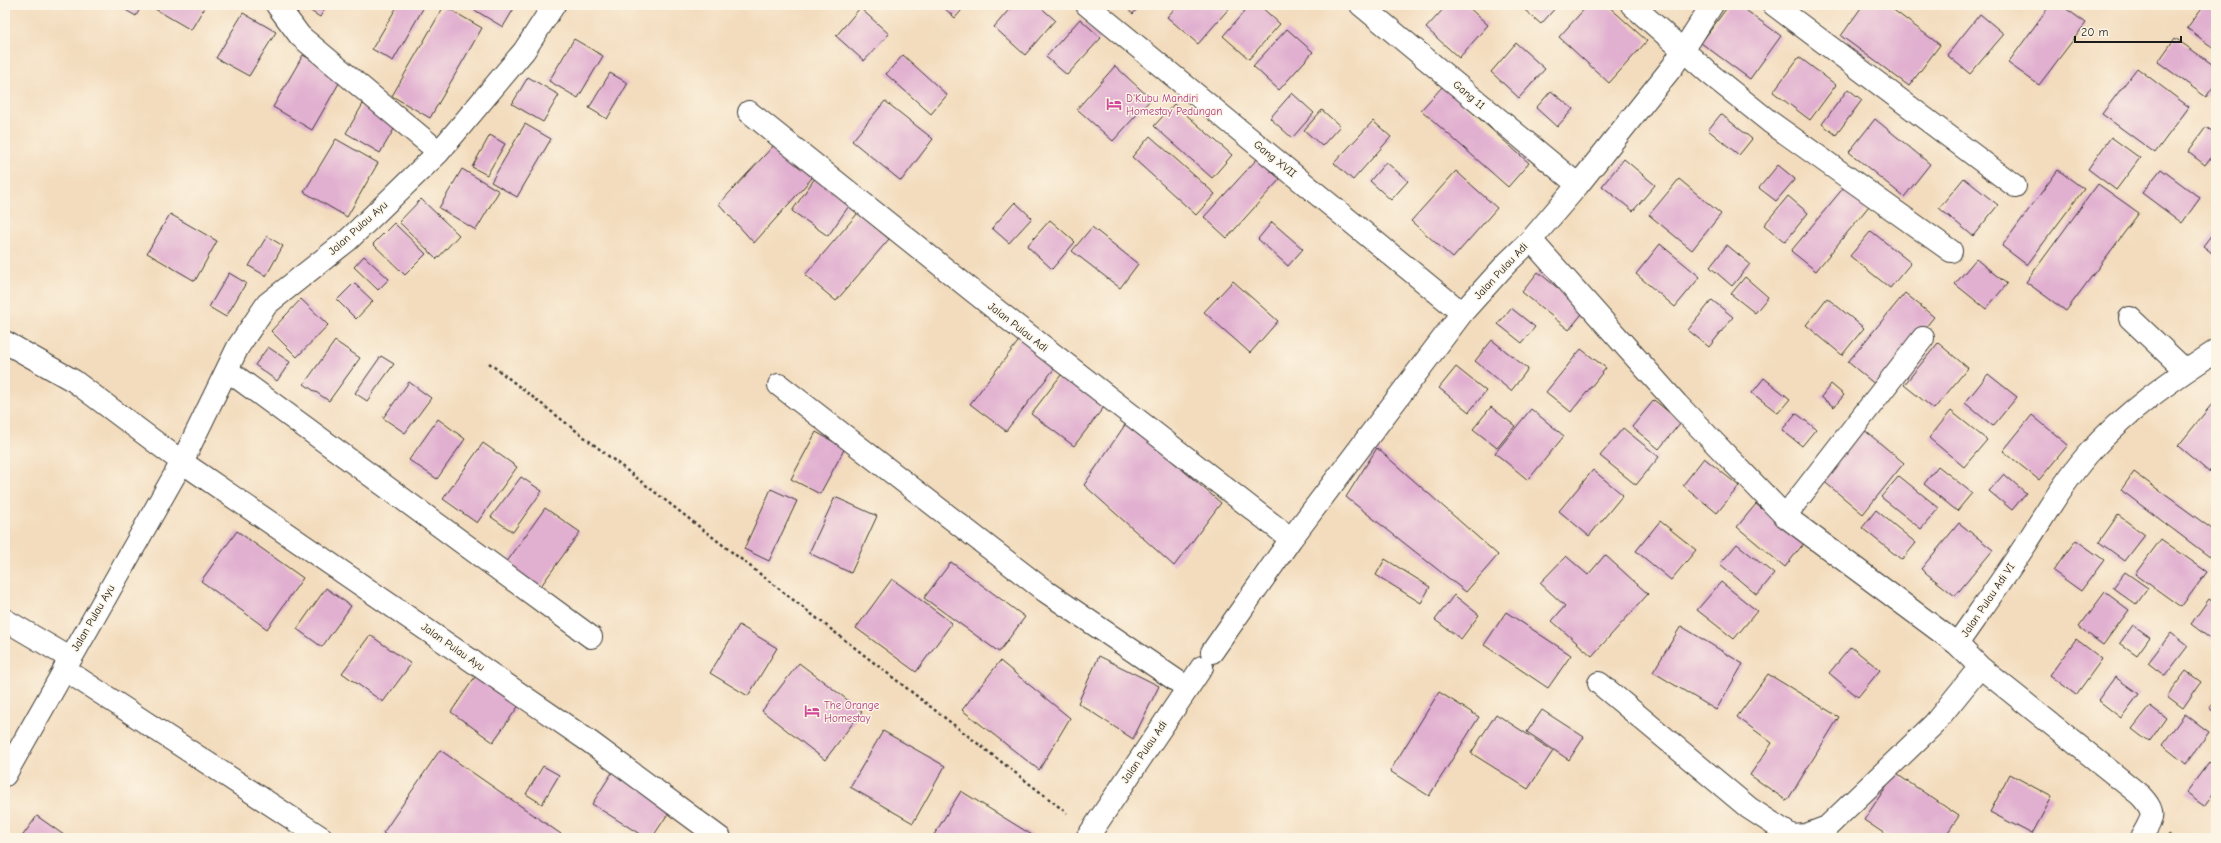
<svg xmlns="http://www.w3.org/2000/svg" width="2221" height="843" font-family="'Comic Neue',sans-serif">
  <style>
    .building { fill: #e1afd0 }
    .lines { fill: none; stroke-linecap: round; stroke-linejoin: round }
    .street-casing { stroke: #3c3934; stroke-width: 24 }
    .path { stroke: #3c3934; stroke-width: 2.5; stroke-dasharray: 3 3; stroke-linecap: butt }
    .street { stroke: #fff; stroke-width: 22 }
    .labels { text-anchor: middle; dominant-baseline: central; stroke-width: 3; stroke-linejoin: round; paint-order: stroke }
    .street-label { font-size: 11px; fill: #1c1c1c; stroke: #fcf5e5 }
    .hotel-label { font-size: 11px; fill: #b23c85; stroke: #fcf5e5; text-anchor: start }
  </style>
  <rect width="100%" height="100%" fill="#fcf5e5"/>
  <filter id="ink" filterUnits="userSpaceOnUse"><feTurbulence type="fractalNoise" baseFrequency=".025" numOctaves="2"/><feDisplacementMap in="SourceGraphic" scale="8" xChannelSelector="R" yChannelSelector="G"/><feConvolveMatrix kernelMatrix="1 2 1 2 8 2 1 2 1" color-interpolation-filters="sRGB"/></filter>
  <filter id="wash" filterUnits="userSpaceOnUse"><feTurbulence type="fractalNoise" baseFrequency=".012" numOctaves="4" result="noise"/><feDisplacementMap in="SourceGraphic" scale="16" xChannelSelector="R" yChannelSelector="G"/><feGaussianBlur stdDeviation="0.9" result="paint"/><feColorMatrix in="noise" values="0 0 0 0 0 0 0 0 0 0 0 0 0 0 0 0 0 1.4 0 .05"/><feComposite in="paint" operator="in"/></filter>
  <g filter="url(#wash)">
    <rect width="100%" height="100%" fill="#f3dcbd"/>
    <g id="blocks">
      <!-- building -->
      <path class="building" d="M117 5H142L136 16Z
        M158 5H200L204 8 191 30 155 9Z
        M301 5H327L320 17Z
        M398 5H425L393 61 372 49Z
        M466 5H516L503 27Z
        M941 5H966L955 18Z
        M1013 5H1038L1055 20 1025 55 994 27Z
        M1123 5H1140L1133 14Z
        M1178 5H1232L1198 44 1167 17Z
        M1250 5H1259L1280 24 1249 59 1223 36Z
        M1447 5H1466L1488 25 1459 58 1426 28Z
        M1519 5H1558L1541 24Z
        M1588 5H1607L1647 41 1609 83 1559 37Z
        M1729 5H1739L1781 36 1750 79 1701 43Z
        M1863 5H1887L1940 45 1909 86 1841 36Z
        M2050 5H2061L2086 23 2039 85 2008 63Z
        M2204 5H2216V50L2187 28Z
        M444 6 482 28 430 118 392 96Z
        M860 8 889 34 864 61 836 36Z
        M243 13 276 32 249 76 216 58Z
        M1980 14 2004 34 1970 74 1947 55Z
        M1080 19 1101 38 1067 75 1046 57Z
        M1287 29 1313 52 1279 90 1253 66Z
        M2175 38 2216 67V83L2206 97 2158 62Z
        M574 39 603 56 578 98 549 81Z
        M1516 43 1545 69 1519 98 1491 72Z
        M303 55 342 78 312 130 273 107Z
        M903 55 947 95 931 114 886 74Z
        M1799 57 1836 85 1810 120 1773 92Z
        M1115 66 1151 99 1113 141 1077 109Z
        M2137 68 2189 107 2155 153 2102 114Z
        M610 73 628 83 607 119 589 108Z
        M528 77 559 95 543 122 512 104Z
        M1443 86 1529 163 1508 187 1421 110Z
        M1848 89 1862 100 1836 135 1822 124Z
        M1551 91 1573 109 1557 127 1536 108Z
        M1292 93 1314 113 1292 138 1270 118Z
        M5 99 9 101 5 111Z
        M885 101 933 139 901 181 852 141Z
        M363 104 397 124 380 153 346 133Z
        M1174 104 1232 155 1212 178 1154 126Z
        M1322 110 1340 126 1322 146 1304 130Z
        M1721 114 1752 139 1739 155 1708 130Z
        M1875 119 1930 164 1904 197 1849 152Z
        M1373 121 1391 137 1353 180 1334 163Z
        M525 124 551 139 517 197 491 182Z
        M2206 127 2216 134V150L2205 165 2188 152Z
        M490 135 505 144 487 175 472 167Z
        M1150 136 1215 194 1196 215 1132 157Z
        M2111 137 2140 158 2116 190 2088 169Z
        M336 139 378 163 347 217 304 192Z
        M777 142 812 178 754 243 719 204Z
        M1257 159 1280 179 1227 238 1204 217Z
        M1624 159 1655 185 1633 211 1602 186Z
        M1386 162 1408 181 1391 200 1370 181Z
        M1778 165 1795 179 1776 201 1759 188Z
        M462 169 499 191 476 230 439 208Z
        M2161 169 2200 198 2182 223 2142 193Z
        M2058 170 2084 189 2027 265 2002 246Z
        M1456 171 1497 208 1453 258 1411 221Z
        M815 178 851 203 828 236 792 211Z
        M1964 178 1998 205 1973 236 1939 208Z
        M1679 179 1721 214 1692 250 1649 215Z
        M2098 184 2139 213 2066 311 2026 282Z
        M1845 186 1869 206 1816 271 1791 251Z
        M1788 196 1808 213 1785 242 1764 225Z
        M421 199 459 235 437 259 399 222Z
        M1015 202 1032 218 1009 243 992 228Z
        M858 213 889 239 836 301 805 275Z
        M170 214 217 241 195 281 147 253Z
        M1050 220 1075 242 1052 269 1027 246Z
        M1272 222 1303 249 1288 266 1258 239Z
        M394 223 426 254 405 275 373 244Z
        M1092 227 1138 264 1120 288 1072 251Z
        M2216 229V256L2203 246Z
        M1871 231 1911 263 1890 288 1850 256Z
        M267 236 283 246 266 276 249 266Z
        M1660 244 1700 277 1675 307 1636 274Z
        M1727 245 1750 264 1732 286 1710 267Z
        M364 256 389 279 378 290 354 267Z
        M1976 259 2007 284 1986 309 1955 284Z
        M1538 272 1585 310 1569 330 1522 292Z
        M229 273 246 283 226 317 209 307Z
        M1745 277 1768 297 1755 313 1731 294Z
        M1233 281 1278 321 1250 353 1204 312Z
        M354 283 373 301 356 319 337 300Z
        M1905 293 1934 317 1877 386 1848 362Z
        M1827 298 1864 328 1842 355 1806 325Z
        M301 299 328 325 297 357 271 331Z
        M1712 300 1733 317 1709 347 1688 330Z
        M1511 308 1535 327 1522 343 1498 324Z
        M1021 338 1057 365 1006 431 970 404Z
        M1492 340 1528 369 1511 391 1475 361Z
        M335 341 360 358 329 401 304 384Z
        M1938 343 1968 368 1934 409 1904 385Z
        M268 347 290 362 277 381 255 365Z
        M1581 349 1606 368 1571 412 1546 392Z
        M381 356 394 364 367 401 355 393Z
        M1456 367 1486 391 1469 412 1439 388Z
        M1065 370 1107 403 1074 446 1031 414Z
        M1988 374 2017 397 1993 426 1965 403Z
        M1764 378 1790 399 1778 413 1752 393Z
        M409 382 431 398 405 433 383 418Z
        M1831 384 1844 395 1834 407 1821 397Z
        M2216 399V464L2209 472 2178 446Z
        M1654 400 1681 422 1659 449 1632 427Z
        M1491 407 1515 426 1497 448 1473 429Z
        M1531 409 1564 436 1528 480 1495 453Z
        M1951 411 1987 440 1964 467 1929 438Z
        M1796 413 1816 429 1802 446 1782 430Z
        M2032 415 2068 445 2039 480 2003 451Z
        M438 419 465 439 437 479 409 460Z
        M1127 422 1221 503 1174 566 1084 485Z
        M1623 428 1659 457 1636 485 1600 456Z
        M1863 429 1904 463 1863 514 1821 479Z
        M816 432 845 448 820 494 791 479Z
        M483 443 517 467 477 523 443 499Z
        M1377 448 1498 555 1466 592 1346 497Z
        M1704 458 1739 486 1717 513 1683 485Z
        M1938 466 1972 493 1957 511 1924 484Z
        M1593 470 1623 495 1589 536 1559 511Z
        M2134 472 2216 532V551L2211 558 2121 490Z
        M2004 474 2026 493 2012 510 1989 491Z
        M1899 476 1939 508 1921 529 1881 497Z
        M521 477 542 491 513 532 491 517Z
        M771 489 797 501 769 561 744 549Z
        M835 497 877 516 851 573 809 553Z
        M1756 504 1804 543 1785 567 1737 527Z
        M545 508 580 532 538 590 504 566Z
        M1876 510 1916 543 1902 560 1862 528Z
        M2118 515 2145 535 2125 561 2099 542Z
        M1660 521 1696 550 1671 580 1636 551Z
        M1959 523 1993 550 1955 596 1921 569Z
        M237 531 303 578 267 629 201 581Z
        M2161 539 2207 572 2181 607 2135 574Z
        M2076 540 2104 560 2081 591 2053 571Z
        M1737 544 1774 574 1757 595 1720 564Z
        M1605 555 1648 594 1592 656 1552 621 1565 606 1540 583 1566 556 1588 575Z
        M1385 559 1430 587 1421 603 1376 575Z
        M951 562 1025 617 999 652 924 598Z
        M2125 572 2148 588 2136 605 2113 588Z
        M892 579 952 623 916 672 856 628Z
        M1721 582 1757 611 1734 639 1697 610Z
        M326 588 351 606 322 647 297 629Z
        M2105 592 2129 610 2103 645 2079 627Z
        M1454 595 1479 615 1461 639 1435 620Z
        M2209 599 2216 604V634L2212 640 2191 624Z
        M1506 612 1571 655 1548 688 1484 645Z
        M739 625 777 648 748 696 710 673Z
        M2133 625 2150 637 2137 655 2120 643Z
        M1681 626 1743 664 1716 710 1653 672Z
        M2171 633 2188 646 2165 676 2148 663Z
        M370 635 411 664 383 702 342 673Z
        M2076 639 2102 659 2076 695 2050 675Z
        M1851 647 1880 670 1858 697 1829 673Z
        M1099 656 1159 686 1133 739 1078 703Z
        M1000 661 1070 718 1039 770 962 710Z
        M799 663 862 711 825 760 762 711Z
        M2186 671 2201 682 2183 708 2167 696Z
        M477 674 520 704 493 742 451 712Z
        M1768 674 1839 717 1787 801 1750 775 1772 743 1737 717Z
        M2115 677 2139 694 2121 718 2098 700Z
        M1439 692 1479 717 1429 796 1390 771Z
        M2216 698V713L2209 708Z
        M2150 706 2166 718 2149 742 2132 729Z
        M1542 710 1584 737 1569 760 1527 732Z
        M1496 714 1553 751 1528 789 1471 753Z
        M2185 714 2209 732 2186 764 2162 745Z
        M883 731 945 766 913 823 850 787Z
        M440 750 561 834 558 838H390L383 833Z
        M2209 762 2216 768V790L2204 806 2186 793Z
        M543 766 559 775 542 804 526 794Z
        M615 768 673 806 652 838H646L592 804Z
        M1895 773 1959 816 1944 838H1891L1864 820Z
        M2010 774 2052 797 2032 834 1990 812Z
        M961 791 1032 835 1030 838H932Z
        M37 816 68 838H21Z
        M2168 834 2174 838H2165Z"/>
    </g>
  </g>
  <g filter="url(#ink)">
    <use href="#blocks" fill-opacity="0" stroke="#3c3934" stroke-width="1"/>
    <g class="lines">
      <!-- street casing -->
      <g class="street-casing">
        <path id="street" d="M277 5 300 36 439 152
          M1087 5 1462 313
          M1361 5 1578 185
          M1632 5 1710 74 1770 122 1951 251
          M1774 5 2015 186
          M749 112 999 312 1291 539
          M1531 240 1677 404 1785 516 1957 644 1980 667 2140 795C2157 813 2153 817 2141 838
          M2130 318 2186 371
          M5 342 74 381 182 462 590 742 720 838
          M227 370 591 637
          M779 385 1045 591 1186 687
          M1785 516 1923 338
          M5 620 70 658
          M1957 644C1980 611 2004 578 2026 544 2046 513 2064 482 2088 454 2125 412 2170 381 2216 351
          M1212 652 1291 539 1462 313 1507 263 1531 240 1578 185 1673 66 1712 5
          M64 669 322 838
          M1599 683 1749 808 1792 836 1806 835 1827 827 1934 724 1980 667
          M5 775 182 462 238 347 267 304 348 240 439 152 524 51 554 5
          M1087 838 1202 667"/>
      </g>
      <!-- path -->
      <path class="path" d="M489 363 1067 813"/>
      <!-- street -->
      <use href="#street" class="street"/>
    </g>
  </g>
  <!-- icons -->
  <defs>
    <g id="hotel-bare" transform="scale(1.2)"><path d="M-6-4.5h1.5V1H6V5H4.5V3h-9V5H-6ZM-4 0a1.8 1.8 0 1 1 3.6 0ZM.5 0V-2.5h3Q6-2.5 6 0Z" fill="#d1479c" stroke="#fcf5e5" stroke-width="2.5" paint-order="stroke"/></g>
  </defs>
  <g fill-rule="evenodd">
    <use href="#hotel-bare" x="1114" y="104"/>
    <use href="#hotel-bare" x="812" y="711"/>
  </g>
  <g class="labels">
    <!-- street labels -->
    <g class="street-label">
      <text transform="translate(1469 95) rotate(40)">Gang 11</text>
      <text transform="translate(1275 159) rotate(39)">Gang XVII</text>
      <text transform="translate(358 228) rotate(-42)">Jalan Pulau Ayu</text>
      <text transform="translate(1501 271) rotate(-47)">Jalan Pulau Adi</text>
      <text transform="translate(1018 327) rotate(38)">Jalan Pulau Adi</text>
      <text transform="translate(1988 600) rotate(-56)">Jalan Pulau Adi VI</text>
      <text transform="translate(93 618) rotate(-60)">Jalan Pulau Ayu</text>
      <text transform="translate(453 647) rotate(35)">Jalan Pulau Ayu</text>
      <text transform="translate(1144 752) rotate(-56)">Jalan Pulau Adi</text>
    </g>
    <!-- hotel labels -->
    <g class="hotel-label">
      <text x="1126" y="98">D'Kubu Mandiri<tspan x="1126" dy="13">Homestay Pedungan</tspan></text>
      <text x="824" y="705">The Orange<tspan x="824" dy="13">Homestay</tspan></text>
    </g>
  </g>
  <!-- margin -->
  <rect width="2221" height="843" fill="none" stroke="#fcf5e5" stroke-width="20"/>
  <!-- scale -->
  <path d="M2075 36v6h106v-6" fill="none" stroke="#1c1c1c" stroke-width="2"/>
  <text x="2081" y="36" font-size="12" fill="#1c1c1c" stroke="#fcf5e5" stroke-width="3" paint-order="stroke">20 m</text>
</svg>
